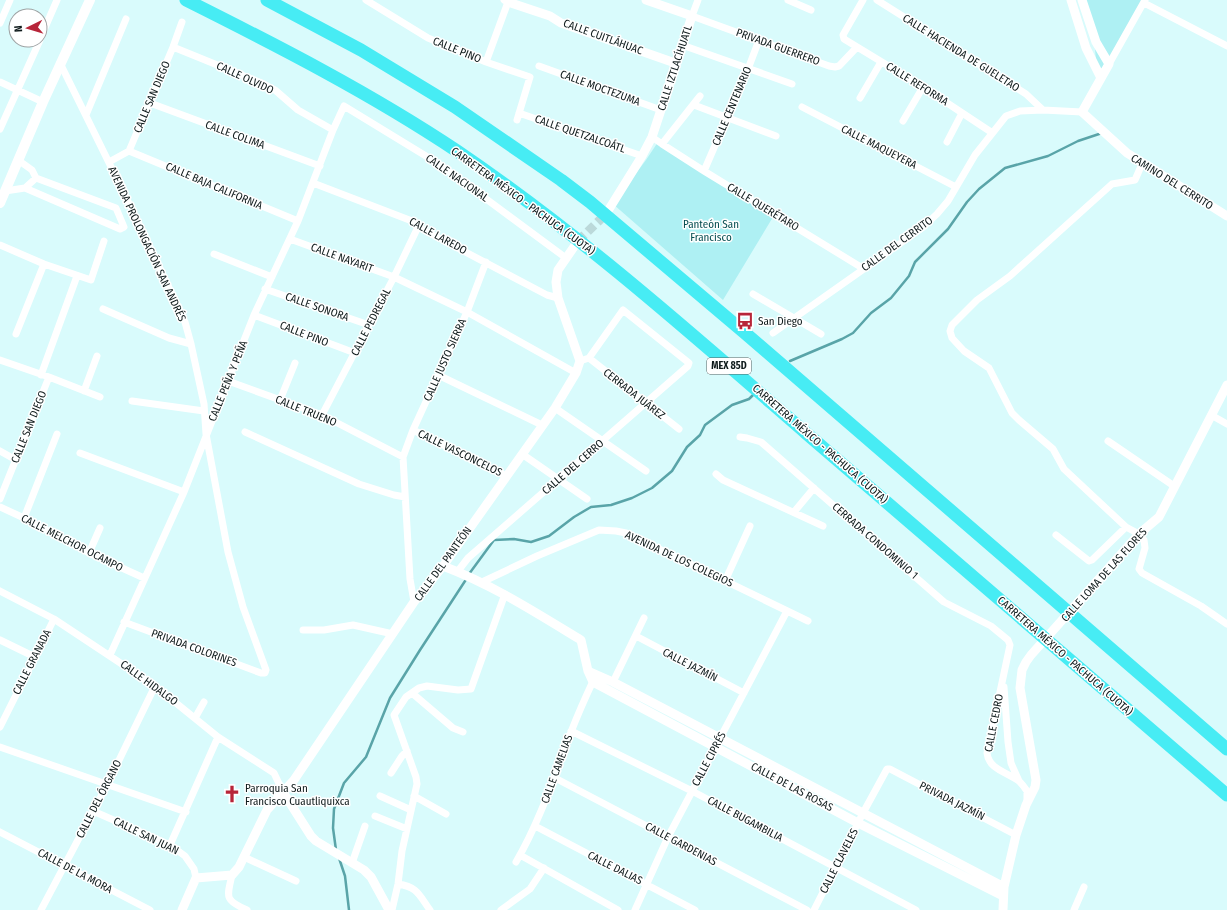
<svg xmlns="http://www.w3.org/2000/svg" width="1227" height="910" font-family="'Fira Sans Condensed',sans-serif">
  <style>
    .green { fill: #aef0f3 }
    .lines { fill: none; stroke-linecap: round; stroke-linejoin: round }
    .stream { stroke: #59a4a8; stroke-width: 2.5 }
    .tertiary-tunnel { stroke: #bbd9da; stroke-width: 9; stroke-dasharray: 9 4.5; stroke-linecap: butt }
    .minor { stroke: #fff; stroke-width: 7 }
    .tertiary { stroke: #fff; stroke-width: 9 }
    .secondary { stroke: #fff; stroke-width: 10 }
    .motorway { stroke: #47ecf4; stroke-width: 13 }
    .labels { text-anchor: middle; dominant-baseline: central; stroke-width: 3; stroke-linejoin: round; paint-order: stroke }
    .shield { fill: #fff; stroke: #565f5f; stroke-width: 1 }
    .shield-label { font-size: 10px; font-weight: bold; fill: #0e1a1b }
    .street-label { font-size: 11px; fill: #0e1a1b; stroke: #fff }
    .park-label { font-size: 11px; fill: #054d50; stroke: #fff }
    .poi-label { font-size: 11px; fill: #0e1a1b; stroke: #fff; text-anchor: start }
  </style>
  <rect width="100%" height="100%" fill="#d9fbfc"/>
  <!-- green -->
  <path class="green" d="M1080 0H1142L1098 83 1095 49Z
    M658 142 773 217 723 300 613 204 646 160Z"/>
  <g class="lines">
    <!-- stream -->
    <path class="stream" d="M790 361 842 339 853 333 871 313 891 298 909 276 915 262 948 229 967 202 979 189 1005 168 1048 156 1078 141 1102 133
      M469 574 494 540 514 539 531 542 549 536 574 517 591 507 611 505 632 498 652 488 672 471 687 447 700 435 705 425 732 405 749 399 755 393
      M336 850 333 828 334 809 344 783 366 757 390 698 420 650 467 578
      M339 858 345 876 349 910"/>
    <!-- tertiary-tunnel -->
    <path class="tertiary-tunnel" d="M578 241 606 214"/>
    <!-- minor -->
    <path class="minor" d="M366 0 428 38 486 62 530 77 517 120
      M698 0 692 16 829 66 835 67 839 66 857 47
      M788 0 811 10
      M863 0 843 35 844 39 923 87 991 132
      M877 0 1026 94 1043 110
      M1144 3 1227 46
      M0 23 10 0
      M40 39 57 0
      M682 45 792 84
      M173 47 264 84 275 90 298 110 333 130
      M486 62 508 2 504 0
      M60 63 144 234 185 322 191 344 204 404 206 434 228 552 243 607 266 670 265 673H261L124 622
      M1109 64 1145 0
      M539 66 661 110
      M0 82 43 102
      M860 98 881 62
      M150 103 320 166
      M694 105 776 136
      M802 107 956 187
      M519 113 642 156
      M86 115 126 19
      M903 121 923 87
      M0 129 40 40
      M652 137 662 144 700 96
      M947 142 962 113
      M662 144 704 171 864 269
      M129 151 298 221
      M109 162 129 151 173 47 182 22
      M1142 164 1135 180 1112 184 1010 276 977 300 952 325 950 331 952 338 964 351 989 368 1012 413 1019 420 1053 449 1064 469 1126 527 1139 534 1144 540 1145 548 1139 569 1142 573 1201 606 1227 624
      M704 171 748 69 759 40
      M313 183 412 221 418 227 547 295 558 298
      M25 188 36 178
      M5 191 25 188 120 229 124 227 116 208 36 178 32 170 18 160
      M290 239 394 277 467 312 576 373
      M0 245 44 264 91 280 104 241
      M214 254 272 277
      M265 289 369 325
      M753 294 821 334
      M103 309 169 338 191 344
      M254 315 355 353
      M773 333 922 228 937 214 948 201 975 155 1006 116 1020 111 1043 110 1082 112
      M16 334 44 264
      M589 358 679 429
      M0 360 49 377 100 397
      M41 375 77 276
      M438 375 542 425
      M228 381 322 415 403 457
      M84 391 97 356
      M280 400 295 363
      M132 401 204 411
      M555 408 646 471
      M322 415 394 277 418 227
      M1211 415 1227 424
      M413 430 506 476
      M245 432 359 484 394 495 405 497
      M740 437 747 438 761 442 944 602 991 626 1008 640 1010 645 987 753C989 770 1007 772 1019 781 1022 784 1025 788 1027 791V801
      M1108 441 1174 486
      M0 451 16 460
      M80 453 184 492
      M522 454 587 499
      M716 474 723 480 823 526
      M0 499 49 377
      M0 507 24 518 89 553 144 578
      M794 512 814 488
      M24 518 57 434
      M1056 535 1089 561 1092 560 1126 527
      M89 553 100 528
      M458 571 468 558 688 366 689 363 623 310 589 358 580 361
      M725 581 750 526
      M482 582 537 556 599 530 616 531 626 533 808 621
      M0 591 54 619 155 686 218 737 274 773 283 792
      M414 602 410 579 403 457 413 430 467 312 486 262
      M303 630H324L353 625 393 634
      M636 636 744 693
      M0 640 35 657
      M110 655 184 492 254 315 298 221 333 130 344 106 439 164 566 258
      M613 682 644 618
      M1004 687 1008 742 1011 763 1019 781
      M412 693 453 728 463 732
      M195 718 204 702
      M0 727 54 619
      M571 731 692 791 916 910
      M0 747 186 812
      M391 773 402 756 407 751
      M555 778 807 910
      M380 796 411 810
      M414 796 446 814
      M93 811 170 845 185 856 194 869 196 878
      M375 816 407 829
      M535 826 695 910
      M0 832 150 910
      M170 845 218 737
      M520 855 618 910
      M244 857 296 881
      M516 862C540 821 554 777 571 732 578 714 586 696 594 679
      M352 863 365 826
      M232 875C227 897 224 900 247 910
      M398 884C418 887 419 895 430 910
      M41 910 107 785 155 686
      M392 910 398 884 402 851 417 784 416 777 394 715 406 697 419 688 427 686 458 690 471 689 505 594
      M501 910 530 889 544 868
      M635 910 668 837 787 611
      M814 910 863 813 887 769H890L1016 835
      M1074 910 1084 887"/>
    <!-- tertiary -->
    <path class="tertiary" d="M509 0 508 2 550 16 561 23 675 63
      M1071 0 1086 48 1101 78
      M1082 0 1096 42 1109 64 1082 112 1127 153 1227 216
      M606 214 642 156 652 137 692 16 646 0
      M443 566C493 585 535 612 581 640L588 671 593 682 858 823 1003 896
      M588 671 613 682 1004 887
      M283 792 311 836 316 841 364 870 371 877 389 910
      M182 910 196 878 232 875 239 867 267 810 294 780 414 602 443 566 555 408 576 373 580 361 558 298 556 282 558 270 578 241
      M1003 910 1004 887 1016 835 1026 805 1035 787 1036 780 1020 688 1022 670 1026 662 1031 655 1139 534 1159 517 1227 385"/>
    <!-- secondary -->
    <path class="secondary" d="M0 203 43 102 90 0"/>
    <!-- motorway -->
    <path class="motorway" d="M186 0C278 46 370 93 457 151 581 235 693 335 806 433 947 554 1087 675 1227 795
      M267 0 361 50 455 107 561 180 590 202 745 333 1227 749"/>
  </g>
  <!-- icons -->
  <defs>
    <g id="bus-bare" transform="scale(1.38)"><path d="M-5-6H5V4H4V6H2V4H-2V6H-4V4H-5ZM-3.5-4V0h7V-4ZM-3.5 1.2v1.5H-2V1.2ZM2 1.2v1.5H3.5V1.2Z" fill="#b72539" stroke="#fff" stroke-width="2.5" paint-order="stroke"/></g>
    <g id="church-bare" transform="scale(1.38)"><path d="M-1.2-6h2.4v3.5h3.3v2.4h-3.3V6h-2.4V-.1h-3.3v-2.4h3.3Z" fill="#b72539" stroke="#fff" stroke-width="2.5" paint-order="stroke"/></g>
  </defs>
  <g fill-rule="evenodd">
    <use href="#bus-bare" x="745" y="321"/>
    <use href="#church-bare" x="232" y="794"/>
  </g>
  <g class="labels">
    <!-- shield labels -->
    <rect class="shield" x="707" y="358" width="44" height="16" rx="3"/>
    <g class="shield-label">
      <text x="729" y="366">MEX 85D</text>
    </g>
    <!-- street labels -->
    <g class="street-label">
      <text transform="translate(603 37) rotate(20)">CALLE CUITLÁHUAC</text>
      <text transform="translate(778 47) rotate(20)">PRIVADA GUERRERO</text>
      <text transform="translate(457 50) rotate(22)">CALLE PINO</text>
      <text transform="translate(961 53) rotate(32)">CALLE HACIENDA DE GUELETAO</text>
      <text transform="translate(675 68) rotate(-72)">CALLE IZTLACÍHUATL</text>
      <text transform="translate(245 78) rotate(25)">CALLE OLVIDO</text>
      <text transform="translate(917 84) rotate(32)">CALLE REFORMA</text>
      <text transform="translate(600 88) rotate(20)">CALLE MOCTEZUMA</text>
      <text transform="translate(152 97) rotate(-67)">CALLE SAN DIEGO</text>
      <text transform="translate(732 106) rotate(-67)">CALLE CENTENARIO</text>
      <text transform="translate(580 134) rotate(19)">CALLE QUETZALCOÁTL</text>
      <text transform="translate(235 135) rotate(20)">CALLE COLIMA</text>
      <text transform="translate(879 147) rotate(27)">CALLE MAQUEYERA</text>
      <text transform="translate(457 178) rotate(35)">CALLE NACIONAL</text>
      <text transform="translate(1172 182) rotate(32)">CAMINO DEL CERRITO</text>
      <text transform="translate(214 186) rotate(23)">CALLE BAJA CALIFORNIA</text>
      <text transform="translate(523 201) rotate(36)">CARRETERA MÉXICO - PACHUCA (CUOTA)</text>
      <text transform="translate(763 207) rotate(31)">CALLE QUERÉTARO</text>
      <text transform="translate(438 236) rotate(29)">CALLE LAREDO</text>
      <text transform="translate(147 244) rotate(65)">AVENIDA PROLONGACIÓN SAN ANDRÉS</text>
      <text transform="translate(897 244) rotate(-36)">CALLE DEL CERRITO</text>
      <text transform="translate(342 258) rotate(20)">CALLE NAYARIT</text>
      <text transform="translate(317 307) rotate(19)">CALLE SONORA</text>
      <text transform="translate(371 322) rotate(-63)">CALLE PEDREGAL</text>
      <text transform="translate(304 334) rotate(21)">CALLE PINO</text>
      <text transform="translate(445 360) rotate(-66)">CALLE JUSTO SIERRA</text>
      <text transform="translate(228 381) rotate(-68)">CALLE PEÑA Y PEÑA</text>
      <text transform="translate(634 394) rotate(38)">CERRADA JUÁREZ</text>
      <text transform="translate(306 411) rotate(22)">CALLE TRUENO</text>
      <text transform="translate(29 427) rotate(-68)">CALLE SAN DIEGO</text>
      <text transform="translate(820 444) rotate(41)">CARRETERA MÉXICO - PACHUCA (CUOTA)</text>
      <text transform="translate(460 453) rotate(26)">CALLE VASCONCELOS</text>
      <text transform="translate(573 467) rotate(-41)">CALLE DEL CERRO</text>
      <text transform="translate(875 541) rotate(41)">CERRADA CONDOMINIO 1</text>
      <text transform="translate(72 543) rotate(27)">CALLE MELCHOR OCAMPO</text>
      <text transform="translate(679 559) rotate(25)">AVENIDA DE LOS COLEGIOS</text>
      <text transform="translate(443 564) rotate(-54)">CALLE DEL PANTEÓN</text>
      <text transform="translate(1104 575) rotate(-48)">CALLE LOMA DE LAS FLORES</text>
      <text transform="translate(194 648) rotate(20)">PRIVADA COLORINES</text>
      <text transform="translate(1065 656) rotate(41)">CARRETERA MÉXICO - PACHUCA (CUOTA)</text>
      <text transform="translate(32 662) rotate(-63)">CALLE GRANADA</text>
      <text transform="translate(690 665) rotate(27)">CALLE JAZMÍN</text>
      <text transform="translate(149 683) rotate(36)">CALLE HIDALGO</text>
      <text transform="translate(994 723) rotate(-79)">CALLE CEDRO</text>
      <text transform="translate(709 759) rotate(-62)">CALLE CIPRÉS</text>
      <text transform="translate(557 769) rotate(-70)">CALLE CAMELIAS</text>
      <text transform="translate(792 787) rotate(28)">CALLE DE LAS ROSAS</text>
      <text transform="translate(99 799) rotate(-63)">CALLE DEL ÓRGANO</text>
      <text transform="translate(952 801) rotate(27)">PRIVADA JAZMÍN</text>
      <text transform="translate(745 819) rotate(28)">CALLE BUGAMBILIA</text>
      <text transform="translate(146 836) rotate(26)">CALLE SAN JUAN</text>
      <text transform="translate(681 844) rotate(28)">CALLE GARDENIAS</text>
      <text transform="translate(839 861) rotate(-63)">CALLE CLAVELES</text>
      <text transform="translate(615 868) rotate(27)">CALLE DALIAS</text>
      <text transform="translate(75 871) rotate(28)">CALLE DE LA MORA</text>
    </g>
    <!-- park labels -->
    <g class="park-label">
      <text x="711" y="224">Panteón San<tspan x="711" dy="13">Francisco</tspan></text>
    </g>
    <!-- poi labels -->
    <g class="poi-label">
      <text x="758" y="321">San Diego</text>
      <text x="245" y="788">Parroquia San<tspan x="245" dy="13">Francisco Cuautliquixca</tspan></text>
    </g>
  </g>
  <!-- north arrow -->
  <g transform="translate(28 28) rotate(265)"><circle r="19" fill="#ffffff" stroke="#9fa3a4"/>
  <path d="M0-3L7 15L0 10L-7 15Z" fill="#b72539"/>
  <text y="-6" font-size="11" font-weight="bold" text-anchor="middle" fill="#0e1a1b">N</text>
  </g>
</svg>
